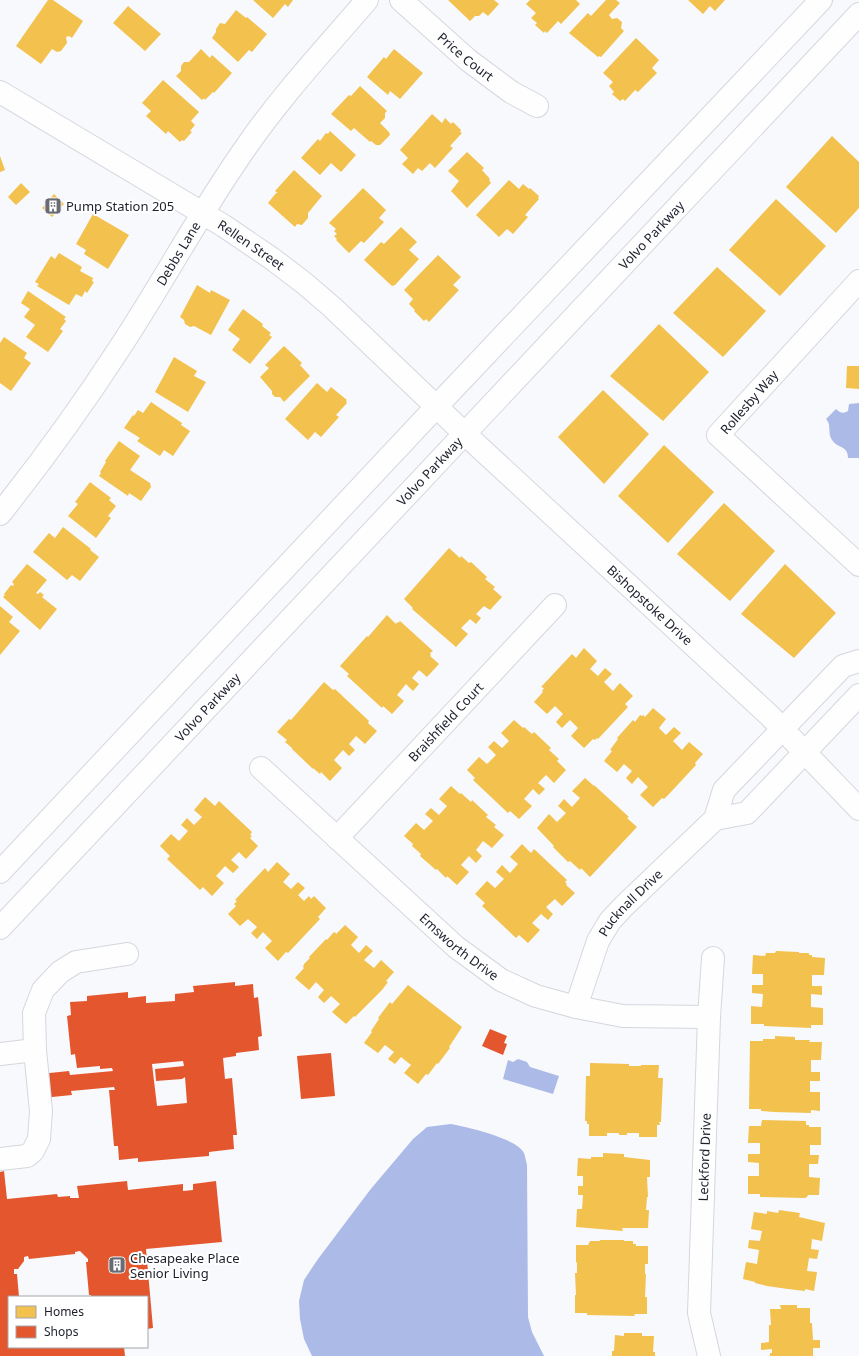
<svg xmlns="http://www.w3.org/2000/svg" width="859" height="1356" font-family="'Noto Sans',sans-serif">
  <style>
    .water { fill: #acbae8 }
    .homes { fill: #f2c14e }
    .shops { fill: #e4572e; fill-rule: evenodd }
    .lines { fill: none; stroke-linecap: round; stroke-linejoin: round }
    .minor-casing { stroke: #d4d7de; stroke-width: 24 }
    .major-casing { stroke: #d4d7de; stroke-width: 24 }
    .minor { stroke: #fefeff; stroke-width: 22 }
    .major { stroke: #fefeff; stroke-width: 22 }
    .labels { text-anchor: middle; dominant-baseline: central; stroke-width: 4; stroke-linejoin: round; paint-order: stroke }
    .street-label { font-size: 13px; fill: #1b1f2a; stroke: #fff }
    .poi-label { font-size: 13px; fill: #1b1f2a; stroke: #fff; text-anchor: start }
  </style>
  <rect width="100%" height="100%" fill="#f8f9fc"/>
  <!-- water -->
  <path class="water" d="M859 403V458H848C848 445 838 449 832 440 827 433 832 425 826 419L836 409C840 413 843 414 848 411L849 404Z
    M518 1059 527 1062 530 1067 559 1076 553 1094 503 1079 508 1060 513 1062Z
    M451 1124C467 1127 516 1138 524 1153 525 1156 526 1161 527 1165L528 1317 532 1332 544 1356H312L304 1339 300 1319 299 1301 304 1280 318 1259 370 1190 413 1139 427 1127Z"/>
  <!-- homes -->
  <path class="homes" d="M48 0H53L83 21 72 38 69 36 66 37 67 43 61 51 57 52 52 49 41 64 16 46Z
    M253 0H293L288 7 285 4 273 18Z
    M448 0H494L499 4 488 16 483 12 479 16H475L470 21Z
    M530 0H576L580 4 561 24 558 21 547 33 545 31 544 33 535 25 537 23 531 18 536 13 526 4Z
    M606 0H616L620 3 609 15 612 19 617 18 622 22 621 28 624 31 601 57 599 56 598 57 569 33 588 13 591 16Z
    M688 0H725L715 11 710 6 703 14Z
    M128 6 161 34 145 51 113 23Z
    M236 10 246 18 247 17 267 34 252 52 249 50 238 62 212 38 216 32V29L220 23 225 24Z
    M636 38 659 60 652 68 657 73 638 92 635 90 625 101 623 99 620 101 612 94 614 92 609 86 613 82 603 73Z
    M201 49 210 58 212 55 232 73 214 93 213 92 205 100 204 98 202 100 176 76 181 71V66L184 62H189Z
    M394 49 423 73 400 99 390 91 388 95 367 77 384 57 386 59Z
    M163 80 199 112 191 121 195 125 190 131 192 132 184 141 182 140 180 142 168 131 166 134 146 116 151 111 142 103Z
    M360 86 387 111 385 113V118L380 123 389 132 390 135 380 145H376L371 141 370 142 354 128 351 131 331 114 349 95 351 96Z
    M432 114 442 123 445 118 451 124 453 122 461 130 460 132 462 133 450 146 453 148 435 168 430 163 422 171 418 168 413 174 402 164 408 158 400 150Z
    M330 131 356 155 341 172 331 163 320 175 301 158 318 139 320 141 326 133 328 134Z
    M832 136 859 162V208L836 233 786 187Z
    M467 152 484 168 482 170 490 179 489 180 491 183 467 208 451 191 459 181 448 171Z
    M0 156 5 170 0 172Z
    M294 170 322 196 308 213V218L302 225 297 224 295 227 268 203 276 193H278L275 191Z
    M509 180 519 189 523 184 529 189 530 188 539 196 538 198 539 199 525 215 528 217 513 234 507 229 499 237 476 215Z
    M21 183 30 192 16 205 8 197Z
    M363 188 386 210 379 218 384 222 364 243 361 241 349 253 336 240 337 239 334 236 337 234 334 231 336 229 329 223Z
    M54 194 64 204 52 217 42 208Z
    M776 199 826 246 780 296 729 250Z
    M93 214 129 235 108 269 84 254 86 250 76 244Z
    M401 227 417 242 409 250 419 259 395 285 392 286 364 260 381 242 384 244Z
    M59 253 82 267 80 271 93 278 92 281 94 282 87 293 85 291 82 297 76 294 69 305 37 286 39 284 35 282 51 256 55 259Z
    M438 255 461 277 453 285 459 290 429 322 426 319 424 321 414 311 415 310 409 304 413 299 404 290Z
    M717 267 766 311 723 357 673 313Z
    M197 285 210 293 211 290 230 300 211 335 194 326 190 327 185 324 184 320 180 317Z
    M28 291 66 317 64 319 66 321 60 329 63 331 48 352 26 337 35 325 24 317 30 309 21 303Z
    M243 309 263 324 262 326 271 333 269 335 272 337 250 364 232 350 240 339 228 330Z
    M659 324 709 372 663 421 610 376Z
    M4 337 27 353 24 358 31 363 11 391 0 383V343Z
    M284 346 302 363 300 365 310 376 284 402 280 397H275L272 394V391L260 377 269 368 265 365Z
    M174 357 197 371 194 376 206 382 188 412 155 392Z
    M847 366H859V389L846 388Z
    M317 383 327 392 331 387 347 400 346 401 347 403 336 415 339 417 321 437 315 432 308 440 285 419Z
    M603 390 649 434 604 484 558 437Z
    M151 402 182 423 181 425 190 431 173 456 164 450 160 456 137 441 140 438 124 428 133 415 134 416 138 410 143 413Z
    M119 441 140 456 130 470 150 483 151 487 141 501 129 493 128 496 99 476 101 473 100 472 106 462 105 461Z
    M664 445 714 492 668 543 618 496Z
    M90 482 111 498 109 500 116 506 108 516 111 518 96 538 68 516 78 504 75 502Z
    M724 503 775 551 730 601 677 554Z
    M63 527 91 549 90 550 99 557 80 581 72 575 67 580 33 552 49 533 55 538Z
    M449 548 460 558 461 556 469 563 471 562 487 577 485 579 495 587 493 589 502 597 490 610 484 606 476 614 481 618 476 624 470 619 461 628 468 634 456 647 412 609 413 608 404 599Z
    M27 564 47 580 36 593 38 594 40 592 44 595 42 597 57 609 40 630 3 597 5 595 4 594 11 585 13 586 14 584 12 582Z
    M785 564 836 613 794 658 741 614Z
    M0 606 13 617 9 622 20 631 0 655Z
    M387 615 396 624 397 622 398 623 400 621 433 651 430 653 431 655 430 656 439 664 427 677 419 670 412 678 419 684 413 691 406 684 397 695 404 701 392 714 383 706 382 708 347 676 349 674 340 666 367 636 368 637Z
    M584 648 597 661 590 669 598 676 605 668 612 674 604 682 613 691 620 683 633 696 625 704 628 707 598 739 597 738 595 740 593 739 584 748 571 736 578 728 570 720 562 728 556 722 563 714 555 706 547 714 534 702 543 692 542 691 544 688 541 687 572 654 576 658Z
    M324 682 333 690 335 689 369 721 368 723 377 731 365 744 356 736 349 744 355 750 349 756 343 750 334 760 342 768 330 781 321 772 320 774 313 768V769L292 749V748L285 742 287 740 277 732 289 719 291 720Z
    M653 708 666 719 659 728 666 735 674 727 681 733 673 741 682 750 689 742 703 754 695 763 696 765 670 793 664 799 662 798 653 807 640 795 648 787 638 777 632 784 626 778 632 771 624 764 617 772 604 761 612 751 610 750 618 739 617 738 633 720 635 722 640 715 642 716 643 715 645 717Z
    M514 720 523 728 524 727 532 734 534 732 551 748 549 750 559 759 557 761 566 770 554 783 546 775 538 783 545 789 539 795 533 789 524 799 532 806 519 819 510 811 508 813 473 780 475 778 467 770 479 757 487 764 496 755 488 747 494 741 502 748 509 741 501 733Z
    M585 778 594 786V785L629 817 627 818 637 827 590 877 581 868 580 870 570 861 568 862 553 847 554 846 537 828 549 814 557 822 566 813 558 806 564 799 572 807 580 798 572 791Z
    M451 786 460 794 461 793 471 802 472 800 488 815 486 817 496 825 494 827 504 835 492 848 483 841 476 850 482 856 476 863 469 856 461 865 469 872 457 885 447 876 446 878 437 869 436 870 420 856 421 854 412 846 413 844 404 836 416 823 424 830 433 821 425 814 431 808 439 815 447 806 439 799Z
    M205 797 215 806 219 801 252 832 250 835 252 836 250 838 258 846 246 859 239 852 231 860 239 867 233 873 225 866 216 876 224 883 212 896 203 887 200 890 167 859 170 856 160 846 171 834 179 841 188 831 181 825 187 818 194 825 202 817 194 810Z
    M522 844 531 853 534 849 567 880 565 882 567 884 566 885 575 893 562 906 555 899 546 907 553 914 548 920 541 914 532 923 540 930 528 943 519 935 516 938 482 906 485 903 475 894 487 881 495 888 504 879 496 872 502 865 510 873 518 864 510 857Z
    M277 862 290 874 283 882 291 889 298 882 305 888 298 895 304 901 309 896 311 899 314 896 326 908 318 917 320 919 288 953 286 952 278 961 265 948 272 941 263 932 257 939 251 933 257 927 248 919 240 926 228 914 236 906 234 904 237 901 235 900 265 868 268 872Z
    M345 925 358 937 351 945 359 953 366 945 373 951 364 960 374 968 381 960 394 972 386 981 388 982 382 990 355 1017 354 1016 346 1024 332 1012 340 1004 331 996 324 1003 318 997 324 990 316 982 309 990 295 978 304 968 303 967 304 964 310 958 309 957 326 939 327 940 333 933 335 932 336 934Z
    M776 951 799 952V953H809V955H812V957L825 958 824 975H812V986H822V995L811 994V1007L823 1008V1025H811V1028L764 1026V1024H751V1006L762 1007 763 994 752 993V985H763V974H752L753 955 765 956 766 953H775Z
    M408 985 462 1027 449 1047 450 1048 438 1064 437 1063 428 1075 426 1074 418 1084 404 1073 411 1065 401 1057 395 1064 388 1059 394 1052 385 1045 378 1053 364 1043 372 1032 371 1031 379 1019 378 1018 390 1002 392 1004Z
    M775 1036 795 1037V1040H810L809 1042H822L821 1060H811V1072H820V1081H810V1092H820V1111L811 1110V1113L774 1112 761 1111V1109H749L750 1041H763V1039H775Z
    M590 1063 629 1064V1066H641V1065H659L658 1078H663L661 1122H659L660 1125H657V1137H639V1133H627V1135H619V1133H607V1136H589V1124H587V1121H585L586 1076H590Z
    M762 1120 806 1121V1125H809V1127H821V1145H810V1155H819L818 1164H809V1177L820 1178 819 1195H808L807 1197 805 1198 760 1197V1194H748V1176H759V1163L748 1162V1154H760V1143H748L749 1126H761Z
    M603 1153 624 1154V1157L650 1160V1177H647L648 1197H647L646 1210H649L648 1228H622L623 1231 576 1227 577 1209H582L583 1195H578V1186H583V1176H577L578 1158 591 1159V1157H603Z
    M779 1210 800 1213 799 1217 825 1223 822 1241 812 1239 811 1249 819 1250 817 1259 809 1258 807 1271 817 1272 814 1291 805 1289V1291L788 1289 767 1286 755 1283V1282L743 1279 746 1262 757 1264 759 1250 748 1248 749 1240 760 1241 762 1231 751 1229 754 1212 767 1214V1211L778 1213Z
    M600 1240H624V1241H633V1244H636V1246H648V1264H645V1274H646L645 1297H647V1314H634L635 1316 587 1315V1313H575V1295H576L575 1273H577V1262L576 1263V1245H588L590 1241H600Z
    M780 1305H797V1308H810V1323H812L813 1340H820V1348H813V1356H770V1353H772V1349L761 1350V1343L769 1342V1325H771L770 1309H781Z
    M624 1333H642V1336H654L653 1352H655V1356H612V1351H614L615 1335 624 1336Z"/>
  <!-- shops -->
  <path class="shops" d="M235 982V986L253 984 254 998 258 997 262 1036 258 1037 259 1050 236 1053V1056L223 1058 225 1079 232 1078 237 1135H233L234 1149 209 1152V1156L138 1162V1158L119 1160 118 1146H114L109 1090H115L114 1087 71 1091 72 1095 42 1098 40 1074 69 1071 70 1075 113 1071 112 1068 100 1069V1066L77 1068 75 1054 71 1055 67 1016 71 1015 70 1002 87 1001V996L128 992V998L146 996V1003L175 1001V994L194 992 193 986ZM183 1061 184 1066 155 1069 156 1081 182 1079 185 1077 187 1103 157 1106 152 1064Z
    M490 1029 507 1036 504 1043 507 1044 503 1055 482 1046Z
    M331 1053 335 1096 301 1099 297 1056Z
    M4 1171 7 1199 57 1194 58 1197 70 1196V1198H79L77 1186 127 1181 128 1190 183 1184V1191L193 1190V1184L216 1181 222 1242 146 1249 153 1328 147 1329V1297H91V1295H89L86 1262H88V1259L80 1251 75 1252V1254L29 1259 28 1256 24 1257V1261L18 1269H14V1274H17L19 1297H9V1347H124L125 1356H0V1172Z"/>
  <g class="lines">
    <!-- minor casing -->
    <g class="minor-casing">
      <g id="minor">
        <path id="s1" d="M401 0 468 60 511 92 537 106"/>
        <path id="s2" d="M0 92 224 226 271 258 304 283 332 307 465 434 770 716 859 809"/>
        <path d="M859 281 718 435 859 565"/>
        <path id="s3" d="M0 514C42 461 82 406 119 349 162 284 199 214 244 150 280 97 325 49 367 0"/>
        <path id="s4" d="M261 768 456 947 501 980 536 996 576 1007 623 1016 709 1017"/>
        <path d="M715 819 747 813 859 695"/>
        <path id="s5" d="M337 838 555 605"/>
        <path id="s6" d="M576 1007 598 941 610 921 624 906 715 819 724 790 843 666 859 661"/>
        <path d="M0 1054 35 1050"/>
        <path d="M0 1159 27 1156 33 1151 39 1139 41 1111 35 1050 34 1013 43 990 60 972 76 962 127 954"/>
        <path id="s7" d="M709 1356 699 1313 709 1017 713 958"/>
      </g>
    </g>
    <!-- major casing -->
    <g class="major-casing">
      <g id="major">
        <path d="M0 872 436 407 821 0"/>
        <path id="s8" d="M0 928 859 14"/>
      </g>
    </g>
    <!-- minor -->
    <use href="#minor" class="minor"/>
    <!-- major -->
    <use href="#major" class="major"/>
  </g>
  <!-- icons -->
  <defs>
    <g id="building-square" transform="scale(0.9)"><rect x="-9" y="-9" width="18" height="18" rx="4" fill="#686b74" stroke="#fff"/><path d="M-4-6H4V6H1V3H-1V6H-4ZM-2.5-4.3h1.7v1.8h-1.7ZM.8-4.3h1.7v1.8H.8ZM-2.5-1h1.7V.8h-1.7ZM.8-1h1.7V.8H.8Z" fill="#fff"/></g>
  </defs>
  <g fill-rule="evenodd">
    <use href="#building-square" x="53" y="206"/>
    <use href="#building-square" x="117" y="1265"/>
  </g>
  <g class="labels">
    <!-- street labels -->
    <g class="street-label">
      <text stroke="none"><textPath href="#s1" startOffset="86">Price Court</textPath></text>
      <text stroke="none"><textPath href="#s8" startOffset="951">Volvo Parkway</textPath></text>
      <text stroke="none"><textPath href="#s2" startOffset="294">Rellen Street</textPath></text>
      <text stroke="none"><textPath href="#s3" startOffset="316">Debbs Lane</textPath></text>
      <text transform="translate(749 402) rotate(-49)">Rollesby Way</text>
      <text stroke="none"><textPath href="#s8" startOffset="627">Volvo Parkway</textPath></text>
      <text stroke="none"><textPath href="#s2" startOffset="832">Bishopstoke Drive</textPath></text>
      <text stroke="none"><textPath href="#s8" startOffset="303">Volvo Parkway</textPath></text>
      <text stroke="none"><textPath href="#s5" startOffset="159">Braishfield Court</textPath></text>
      <text stroke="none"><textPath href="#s6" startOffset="120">Pucknall Drive</textPath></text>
      <text stroke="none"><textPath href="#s4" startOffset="267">Emsworth Drive</textPath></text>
      <text stroke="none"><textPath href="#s7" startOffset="200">Leckford Drive</textPath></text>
    </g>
    <!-- poi labels -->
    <g class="poi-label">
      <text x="66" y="206">Pump Station 205</text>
      <text x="130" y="1258">Chesapeake Place<tspan x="130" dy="15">Senior Living</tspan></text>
    </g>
  </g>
  <!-- legend -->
  <rect x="8" y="1296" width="140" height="52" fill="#ffffff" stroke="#a4a5aa"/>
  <rect x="16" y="1306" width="20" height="12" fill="#f2c14e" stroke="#a4a5aa"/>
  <text x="44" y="1316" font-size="12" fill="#1b1f2a">Homes</text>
  <rect x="16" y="1326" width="20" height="12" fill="#e4572e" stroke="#a4a5aa"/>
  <text x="44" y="1336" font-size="12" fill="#1b1f2a">Shops</text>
</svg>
